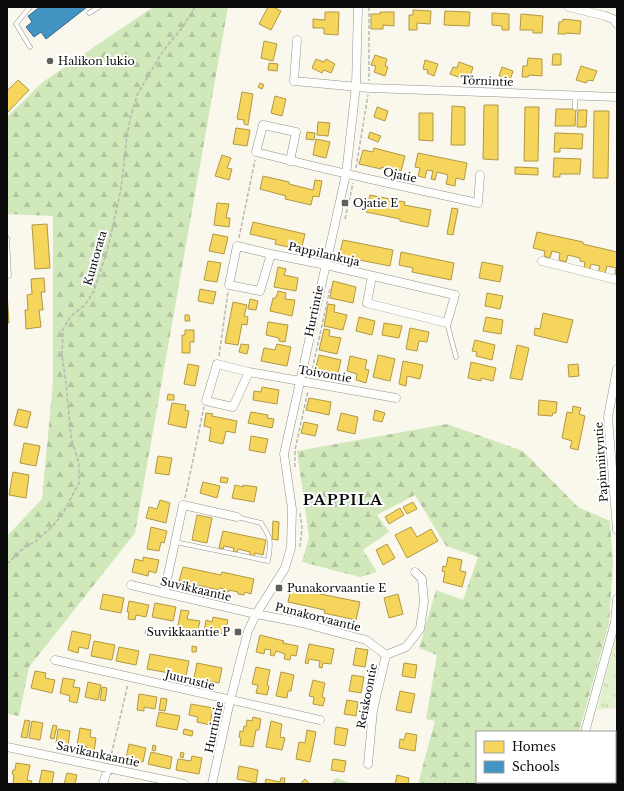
<svg xmlns="http://www.w3.org/2000/svg" width="624" height="791" font-family="'Libre Baskerville',serif">
  <style>
    .grass { fill: url(#grass-tufts) }
    .forest { fill: url(#forest-firs) }
    .homes { fill: #f6d55c; stroke: #b09844 }
    .schools { fill: #4393c3; stroke: #326a8c }
    .lines { fill: none; stroke-linecap: round; stroke-linejoin: round }
    .service-casing { stroke: #93928d; stroke-width: 5 }
    .minor-casing { stroke: #93928d; stroke-width: 9 }
    .path { stroke: #b7b7b5; stroke-width: 1.5; stroke-dasharray: 4 2; stroke-linecap: butt }
    .service { stroke: #fefefc; stroke-width: 4 }
    .minor { stroke: #fefefc; stroke-width: 8 }
    .poi-dot { fill: #5f5e5a; stroke: #fff; stroke-width: 1.5 }
    .labels { text-anchor: middle; dominant-baseline: central; stroke-width: 4; stroke-linejoin: round; paint-order: stroke }
    .poi-label { font-size: 11px; fill: #0b0b0b; stroke: #fff; text-anchor: start }
    .street-label { font-size: 11px; fill: #0b0b0b; stroke: #fff }
    .district-label { font-size: 15px; font-weight: bold; letter-spacing: 1px; fill: #0b0b0b; stroke: #fff }
  </style>
  <defs>
    <pattern id="grass-tufts" width="24" height="20" patternUnits="userSpaceOnUse"><rect width="24" height="20" fill="#e1f0cd"/><path d="M3 7l-1-3M5 7V3M7 7l1-3M15 17l-1-3M17 17v-4M19 17l1-3" fill="none" stroke="#c0ccaf"/></pattern>
    <pattern id="forest-firs" width="22" height="20" patternUnits="userSpaceOnUse"><rect width="22" height="20" fill="#d0e8ba"/><path d="M5 1l3.5 6h-7zM16 11l3.5 6h-7z" fill="#b1c69f"/></pattern>
  </defs>
  <rect width="100%" height="100%" fill="#faf8ed"/>
  <!-- grass -->
  <path class="grass" d="M617 633V708L597 710Z"/>
  <!-- forest -->
  <path class="forest" d="M153 7H228L135 533 29 667 19 716 8 714 7 725V536L42 499 53 382V216L7 214V117L43 82Z
    M447 424 523 451 578 507 610 521 613 563 609 623 579 732H477V782H570V784H418L435 721 426 719 437 655 419 648 436 590 463 600 478 557 446 546 415 495 377 515 389 532 363 550 377 572 360 577 302 562 309 537 297 451Z
    M336 778 353 784H331Z"/>
  <!-- homes -->
  <path class="homes" d="M268 7H273L281 11 271 30 259 24Z
    M413 10 431 11 430 24 417 23V30H409V15H413Z
    M445 11 470 12 469 26 444 25Z
    M325 12H339L338 35 324 34V28H313V19L325 20Z
    M380 12H394V26L383 25V29H371V14H380Z
    M492 13 509 14V30H502V26L492 25Z
    M521 14 543 16 542 33H533V30H520Z
    M563 19 581 21 580 34 566 33V34H558L559 22H562Z
    M264 41 277 44 273 61 261 58Z
    M553 54H561V65H552Z
    M375 55 387 59 385 66 388 67 385 76 374 72 376 66 371 65Z
    M528 58 542 59V76L529 75 528 77H522L523 66H527Z
    M316 59 324 62 326 59 335 64 331 73 324 70 322 73 312 68Z
    M425 60 438 64 434 76 427 73 428 70 423 69Z
    M459 62 473 67 470 77 465 76 464 79 450 74 453 67 457 68Z
    M269 63 278 64 277 71 268 70Z
    M581 66 597 71 593 81 588 80 586 83 576 80Z
    M502 67 513 71 510 80 499 76Z
    M18 80 29 90 7 113V91Z
    M260 83 264 85 262 89 258 87Z
    M242 92 253 94 248 125 244 124V120L237 119Z
    M275 96 286 99 282 116 271 113Z
    M484 105H498V160L483 159Z
    M452 106 465 107V145H451Z
    M377 107 388 111 385 121 374 117Z
    M525 107H539L538 161H524Z
    M556 109H576L575 126H555Z
    M578 110H587L586 127H577Z
    M594 111H609L608 178H593Z
    M419 113H433V141L419 140Z
    M318 122 330 123 328 136 317 135Z
    M236 128 250 130 247 146 233 144Z
    M307 132 315 133 314 140 306 139Z
    M370 132 381 136 378 142 368 138Z
    M555 133 583 134 582 149 560 148V152H554Z
    M316 139 330 142 326 158 313 155Z
    M374 148 405 156 401 171 381 167V169L359 164 363 150 373 152Z
    M418 153 467 163 464 180 456 178 455 186 446 184 448 175 437 172 435 180 431 179 433 171 427 170 425 178 418 176 420 168 415 167Z
    M222 155 231 158 227 168 232 169 229 180 215 176Z
    M554 158 581 159 580 174H560V177H553Z
    M515 167 538 168V175L515 174Z
    M263 176 289 182V184L313 190 315 180 322 181 319 197 313 196 311 205 285 199 286 196 260 189Z
    M370 195 405 202 404 205 431 210 428 227 400 221V219L366 212Z
    M217 203 229 204 226 218H230L229 227 214 225Z
    M452 208 458 209 453 235 447 234Z
    M253 222 305 234 301 250 275 244 276 240 250 234Z
    M47 224 50 268 35 269 32 225Z
    M537 232 583 242V244L617 252V274H615L616 268 607 266 605 273 598 272 600 266 591 264 590 269 584 268 585 262 580 261V258L568 255 566 262 559 260 560 253 552 251 550 258 544 256 545 251 533 248Z
    M213 234 228 237 224 254 209 251Z
    M343 240 393 250 390 266 339 256Z
    M401 252 454 263 451 280 412 272 413 268 399 265Z
    M208 261 221 263 217 282 204 280Z
    M482 262 503 266 500 282 479 278Z
    M278 267 286 269 284 275 298 278 296 291 274 287Z
    M44 278 45 292H41L43 310H39L41 327 26 329 25 310H28L27 295 32 294 31 279Z
    M333 281 356 287 353 303 330 298Z
    M200 289 216 292 213 304 198 301Z
    M278 291 286 293 285 299 295 300 292 316 270 311 273 298H276Z
    M7 292 9 323H7Z
    M487 293 503 296 500 309 485 306Z
    M250 299 258 301 256 310 248 309Z
    M233 302 247 305 244 316 248 317 247 325 242 324 238 345 225 343Z
    M328 304 335 305 334 312 347 315 343 330 324 326Z
    M543 313 573 320 567 343 534 335 535 328 540 329Z
    M185 315H189L190 321H185Z
    M359 317 375 321 372 335 356 331Z
    M486 317 503 320 501 334 483 331Z
    M268 322 288 325 285 342 279 341V338L266 335Z
    M384 323 402 326 399 338 382 335Z
    M410 328 429 332 427 342 419 341 417 351 406 349Z
    M324 329 330 330 329 336 341 338 337 354 319 350Z
    M185 330H194V342H190V353H182V335H185Z
    M475 340 495 345 492 360 476 356 477 352 472 351Z
    M241 344 249 345 247 354 239 352Z
    M277 344 291 347 287 366 261 361 264 348 275 350Z
    M517 345 529 348 522 380 510 378Z
    M319 355 341 360 337 377 315 371Z
    M378 355 395 359 390 381 373 377Z
    M350 356 367 360 365 369 369 370 366 383 356 380 357 374 347 371Z
    M403 361 423 365 420 379 407 376 406 386 399 384Z
    M471 362 496 368 493 381 481 378V381L468 378Z
    M188 364 199 366 195 386 184 384Z
    M578 364 579 376 569 377 568 365Z
    M262 387 279 390 277 404 253 400 254 391 261 392Z
    M168 394 174 395V400H167Z
    M309 398 331 402 329 415 306 410Z
    M539 400 557 402 556 413H553L552 416 538 415Z
    M172 403 186 405 185 410 189 411 186 428 168 424Z
    M573 406 581 408 579 414 585 416 578 450 570 448 572 441 562 438 567 412 572 413Z
    M18 409 31 412 27 428 14 425Z
    M375 410 385 413 382 422 373 420Z
    M251 412 268 415 267 418 274 419 272 428 248 423Z
    M206 413 213 414 212 416 237 421 235 433 226 431 223 444 209 441 211 428 204 426Z
    M341 413 358 417 355 434 337 430Z
    M304 422 318 425 315 436 301 433Z
    M251 436 268 439 265 453 249 450Z
    M24 443 40 446 36 466 20 463Z
    M158 456 172 458 169 475 155 473Z
    M13 472 29 475 26 498 9 495Z
    M221 477 228 478 227 483 220 482Z
    M203 482 220 486 217 498 200 493Z
    M235 485 243 487V485L257 487 254 502 232 498Z
    M160 500 170 503 166 523 146 518 149 507 157 509Z
    M413 502 417 509 407 514 403 507Z
    M400 508 404 515 389 524 385 517Z
    M197 515 212 518 207 543 192 540Z
    M273 521 279 522 278 540 272 539Z
    M151 527 167 531 164 543 161 542 159 551 147 549Z
    M411 527 417 537 431 529 438 541 407 558 395 535Z
    M223 531 266 540 263 555 255 553 254 557 250 556V552L238 549 237 552H233L234 548 224 546 223 549 219 548Z
    M387 544 395 558 383 565 376 550Z
    M143 557 159 560 156 573 149 571 148 576 132 572 135 559 143 561Z
    M448 557 462 560 460 571 466 572 462 587 443 582 445 572 442 571 443 566 446 567Z
    M183 567 221 575 222 572 254 579 251 594 245 592 244 595 238 594V592L229 590V592L223 591 224 589 220 588 219 590 179 581Z
    M291 588 360 602 356 620 324 613 325 610 288 602Z
    M103 594 124 598 121 613 100 609Z
    M398 594 403 614 389 618 384 598Z
    M129 601 149 605 146 617 136 615 135 620 128 619 129 612H127Z
    M155 603 176 607 173 621 152 617Z
    M181 610 189 611 187 619 200 621 197 634 177 630Z
    M213 617 228 620 225 634 209 631V634L204 632 206 620 212 622Z
    M147 627 153 628 152 635 145 634Z
    M72 631 91 635 88 649 79 647 78 653 68 650Z
    M260 635 284 641 283 643 298 646 296 656 291 655 290 660 284 659 285 654 276 651 274 656 270 655 271 650 265 649 264 654 256 652Z
    M94 641 115 645 112 660 91 656Z
    M309 644 334 649 331 664 323 663 322 668 319 667 320 661 309 659 308 664 305 663Z
    M192 646 197 647 196 652H192Z
    M119 647 139 651 136 665 116 661Z
    M356 648 368 650 365 667 353 665Z
    M150 654 189 661 186 676 147 669Z
    M197 663 222 668 219 683 194 678Z
    M404 663 417 665 415 678 402 676Z
    M256 667 270 670 267 685 269 686 267 695 256 693 258 685 252 684Z
    M35 671 46 673 45 678 55 680 52 693 31 688Z
    M281 672 294 675 291 691H288L287 698 276 696Z
    M352 675 364 677 361 693 349 691Z
    M63 678 75 680 73 687 80 688 77 703 69 701 70 696 60 693Z
    M313 680 325 683 322 697 325 698 323 706 313 704 314 697 309 696Z
    M88 682 101 685 98 700 85 697Z
    M102 687 107 688 105 701 100 700Z
    M400 691 415 694 411 713 396 710Z
    M139 694 157 697 155 709 144 707V711L137 710Z
    M161 698 167 699 165 711 159 710Z
    M347 700 358 702 356 716 344 714Z
    M191 704 213 708 210 725 197 722 198 717 189 715Z
    M159 712 180 716 177 730 156 726Z
    M253 717 261 719 259 730H256L253 747 240 745 241 738 239 737 240 731 243 732 244 726 246 727 247 720 252 721Z
    M25 720 30 721 27 738 21 737Z
    M32 721 43 723 40 740 29 738Z
    M271 721 282 724 280 737 285 738 282 750 266 747Z
    M53 725 57 726 54 739 50 738Z
    M336 727 348 729 345 746 334 744Z
    M80 728 91 730 90 737 96 738 94 752 86 750 87 747 77 745Z
    M58 729 70 731 68 745 56 743Z
    M184 729 193 731 192 736 183 734Z
    M307 730 316 732 310 762 296 759 299 742 305 743Z
    M406 733 417 735 415 751 399 748 400 739 404 740Z
    M129 744 146 748 143 762 126 758Z
    M153 745 156 746 155 751 152 750Z
    M151 752 172 757 170 769 148 764Z
    M181 752 184 753 183 758 180 757Z
    M192 756 202 758 199 774 176 770 178 759 191 761Z
    M333 759 346 761 344 772 331 770Z
    M16 763 30 765 27 780 32 781 31 784H13L14 775 12 774 13 770H15Z
    M239 766 258 770 256 783 237 779Z
    M42 770 54 772 52 784H39Z
    M67 773 77 775 75 784H64Z
    M397 775 409 778 408 784H395Z
    M281 778H285L284 784H265L266 779 280 782Z
    M305 779 310 784H300Z"/>
  <!-- schools -->
  <path class="schools" d="M40 7H87L46 39 41 32 34 37 26 27 32 22 28 16Z"/>
  <g class="lines">
    <!-- service casing -->
    <g class="service-casing">
      <path id="service" d="M30 7 16 24 30 47
        M89 13 99 7
        M575 108V96
        M7 238 9 276
        M447 323 456 357
        M175 542 268 561C271 543 272 539 261 523L237 517"/>
    </g>
    <!-- minor casing -->
    <g class="minor-casing">
      <path id="minor" d="M569 7 605 16 613 19 617 24
        M297 40 294 81 369 88 617 97
        M290 161 296 132 263 125 256 152C330 171 404 187 478 203L480 175
        M271 254 237 246 229 285 260 291 271 254 326 265 455 295 447 323 367 303 372 276
        M542 261 617 280
        M617 369 608 417 617 530
        M249 372 217 364 206 401 233 407 249 372 396 398
        M131 585 256 614 298 622 366 640 386 655 406 647 420 629 424 602 422 579 415 572
        M164 593 183 505 237 517
        M55 660 320 720
        M585 732 615 622 617 599
        M7 747 184 784
        M368 764 373 710 386 655
        M103 784 108 768
        M212 784 230 701 248 631 256 614 285 568 291 548 292 509 284 454 346 174 356 86 358 7
        M576 784V782"/>
    </g>
    <!-- path -->
    <path class="path" d="M7 7H8
      M369 7V81
      M356 168 368 95
      M345 219 353 183
      M239 238 255 160
      M219 356 228 292
      M311 375 330 289
      M295 467V450L308 391
      M185 498 204 407
      M300 547 302 528 300 513
      M7 564 25 547 36 541 53 526 63 513 79 483V464L71 437 66 384 62 355 63 329 71 316 85 305 94 291 108 248 121 189 127 135 131 115 138 93 163 51 182 28 195 7
      M110 760 128 684"/>
    <!-- service -->
    <use href="#service" class="service"/>
    <!-- minor -->
    <use href="#minor" class="minor"/>
  </g>
  <!-- markers -->
  <g class="poi-dot">
    <circle cx="50" cy="61" r="4"/>
    <rect x="341" y="199" width="8" height="8" rx="2"/>
    <rect x="275" y="584" width="8" height="8" rx="2"/>
    <rect x="234" y="628" width="8" height="8" rx="2"/>
  </g>
  <g class="labels">
    <!-- poi labels -->
    <g class="poi-label">
      <text x="58" y="61">Halikon lukio</text>
      <text x="353" y="203">Ojatie E</text>
      <text x="287" y="588">Punakorvaantie E</text>
      <text x="230" y="632" text-anchor="end">Suvikkaantie P</text>
    </g>
    <!-- street labels -->
    <g class="street-label">
      <text transform="translate(487 81) rotate(2)">Törnintie</text>
      <text transform="translate(400 175) rotate(12)">Ojatie</text>
      <text transform="translate(324 254) rotate(13)">Pappilankuja</text>
      <text transform="translate(95 258) rotate(-74)">Kuntorata</text>
      <text transform="translate(314 311) rotate(-78)">Hurtintie</text>
      <text transform="translate(325 374) rotate(10)">Toivontie</text>
      <text transform="translate(601 462) rotate(-94)">Papinniityntie</text>
      <text transform="translate(196 589) rotate(13)">Suvikkaantie</text>
      <text transform="translate(318 617) rotate(14)">Punakorvaantie</text>
      <text transform="translate(190 680) rotate(14)">Juurustie</text>
      <text transform="translate(367 696) rotate(-79)">Reiskoontie</text>
      <text transform="translate(214 727) rotate(-78)">Hurtintie</text>
      <text transform="translate(98 754) rotate(12)">Savikankaantie</text>
    </g>
    <!-- district labels -->
    <g class="district-label">
      <text x="343" y="499">PAPPILA</text>
    </g>
  </g>
  <!-- border -->
  <rect width="624" height="791" fill="none" stroke="#0b0b0b" stroke-width="16"/>
  <!-- legend -->
  <rect x="476" y="731" width="140" height="52" fill="#ffffff" stroke="#9d9d9d"/>
  <rect x="484" y="741" width="20" height="12" fill="#f6d55c" stroke="#9d9d9d"/>
  <text x="512" y="751" font-size="12" fill="#0b0b0b">Homes</text>
  <rect x="484" y="761" width="20" height="12" fill="#4393c3" stroke="#9d9d9d"/>
  <text x="512" y="771" font-size="12" fill="#0b0b0b">Schools</text>
</svg>
